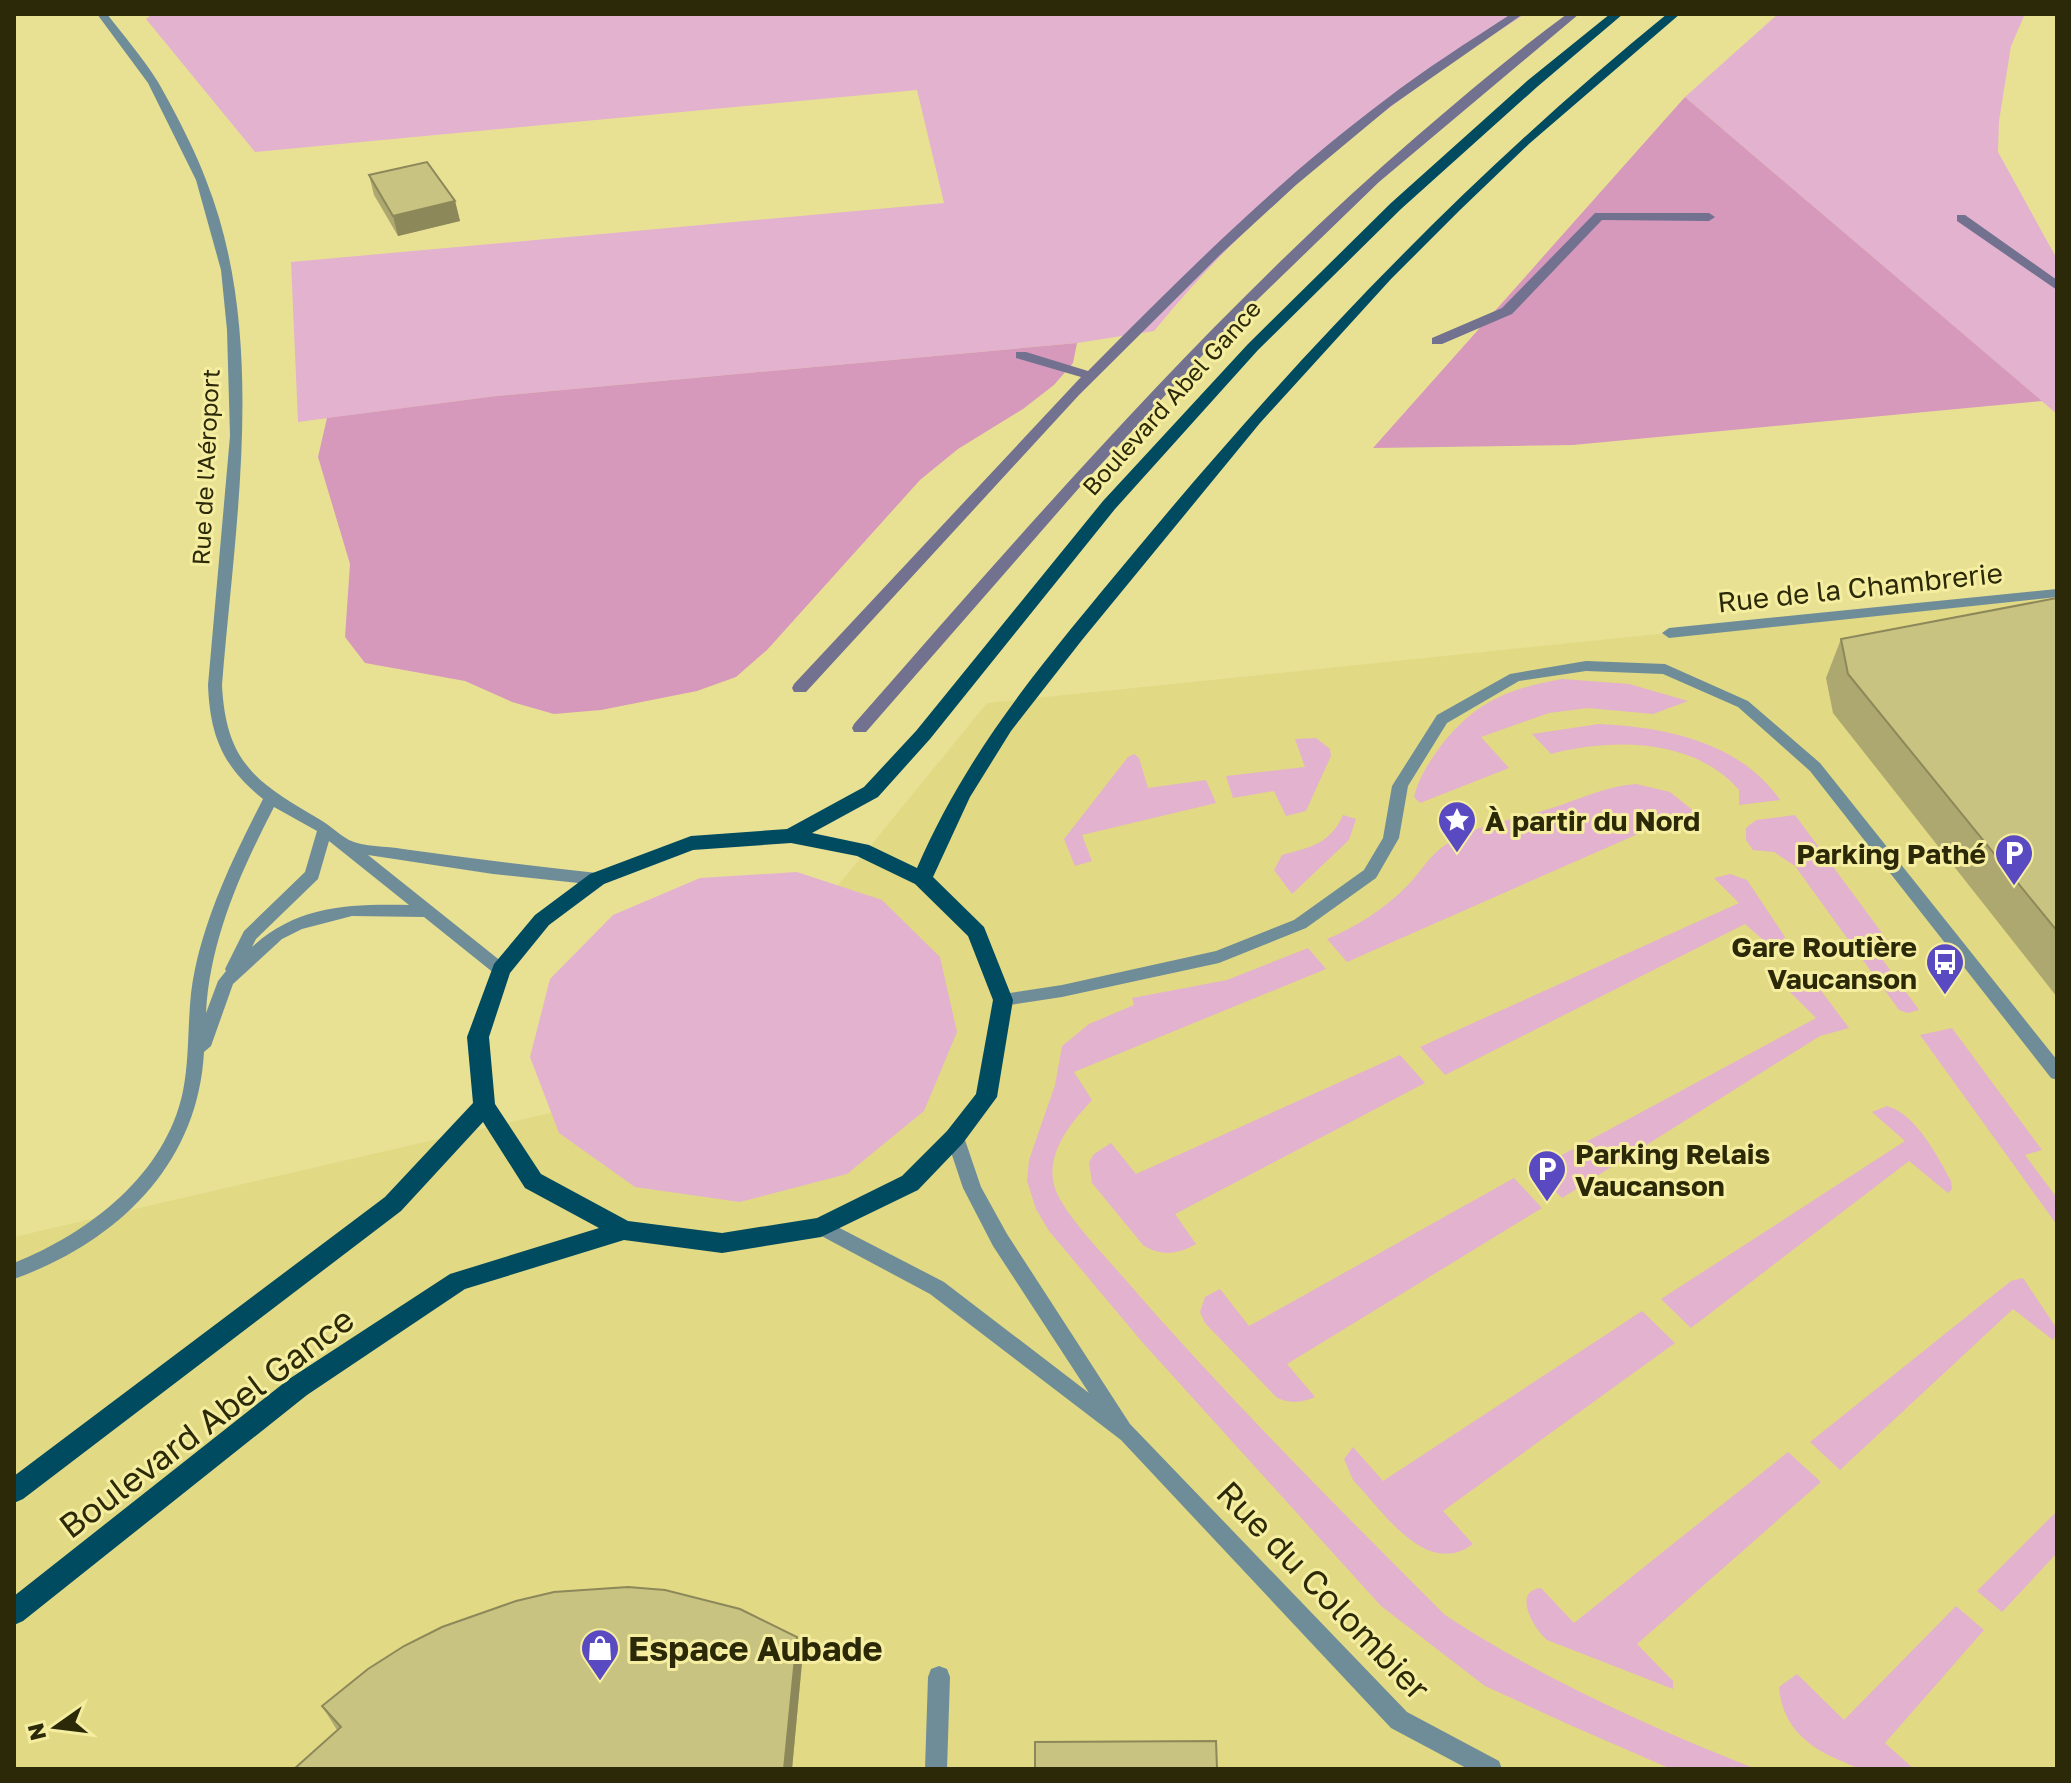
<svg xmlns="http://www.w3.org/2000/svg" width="2071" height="1783" font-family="'Golos Text',sans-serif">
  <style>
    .built { fill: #e1d984 }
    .green { fill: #e3b2ce }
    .forest { fill: #d699bc }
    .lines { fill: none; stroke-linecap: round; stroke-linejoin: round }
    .stream { fill: #727190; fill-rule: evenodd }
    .lane { fill: #6f8d99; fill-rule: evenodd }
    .street { fill: #6f8d99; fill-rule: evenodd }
    .primary { fill: #004b60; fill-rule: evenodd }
    .wall { fill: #ada86f }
    .shaded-wall { fill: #8d885a }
    .building { fill: #c9c381; stroke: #8d885a; stroke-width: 2 }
    .labels { text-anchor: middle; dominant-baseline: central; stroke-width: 6; stroke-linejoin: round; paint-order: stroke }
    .far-street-label { font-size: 24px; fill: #2c2908; stroke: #f5eea1 }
    .street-label { font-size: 28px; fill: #2c2908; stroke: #f5eea1 }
    .poi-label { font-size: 28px; font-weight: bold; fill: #2c2908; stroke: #f5eea1; text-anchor: start }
    .near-street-label { font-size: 34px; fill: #2c2908; stroke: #f5eea1 }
    .near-poi-label { font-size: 34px; font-weight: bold; fill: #2c2908; stroke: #f5eea1; text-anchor: start }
  </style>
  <rect width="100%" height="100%" fill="#e8e194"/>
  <!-- built -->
  <path class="built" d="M2057 593V1769H14V1237L676 1084 987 703Z"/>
  <!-- green -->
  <path class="green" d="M152 14H1525C1384 105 1260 201 1154 331L1077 343 496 396 298 422 291 262 944 203 917 90 255 152 146 19Z
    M1778 14H2025L2011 46 1999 121 1998 152 2057 259V414L1685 97Z
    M1562 679 1629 684 1688 701 1653 714 1588 708 1549 713 1481 737 1509 768 1420 803 1414 797C1419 777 1428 764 1440 747 1475 702 1507 689 1562 679Z
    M1599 724C1665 727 1740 742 1780 800L1739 805V790C1694 738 1612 738 1551 754L1532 734Z
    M1316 738 1330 749 1331 756 1306 811 1286 816 1274 791 1233 798 1226 776 1305 767 1295 739Z
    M1134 754 1139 758 1148 788 1206 780 1216 803 1082 835 1092 861 1075 866 1064 839 1128 757Z
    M1636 784 1670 792 1696 813 1672 819 1347 962 1327 939C1356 927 1386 908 1408 885 1419 874 1428 858 1440 849 1471 824 1512 821 1549 809 1578 800 1605 786 1636 784Z
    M1343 815 1356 819 1349 840 1292 894 1274 870 1282 855C1311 847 1330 844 1343 815Z
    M1795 815 1893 948 1877 952 1919 1010 1907 1013 1899 1010 1795 866 1774 852 1753 850 1746 840V828L1756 820Z
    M797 872 882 900 940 957 957 1032 924 1111 847 1174 740 1202 635 1187 559 1133 530 1057 550 979 613 915 700 878Z
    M1730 874 1747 880 1785 937 1778 946 1769 945 1745 924 1445 1075 1420 1047 1739 903 1714 878Z
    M1308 948 1326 969 1074 1072 1092 1100C1071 1123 1046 1152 1054 1185 1060 1210 1105 1256 1123 1277 1225 1395 1335 1505 1445 1615 1541 1678 1650 1727 1756 1769H1671L1570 1725 1485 1686 1381 1606 1143 1343 1049 1231 1036 1209 1027 1181 1029 1160 1055 1085 1062 1046 1089 1024 1134 1005 1132 998 1227 980Z
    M1803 983 1819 988 1849 1028 1820 1036 1562 1198 1534 1170 1816 1018 1790 992 1792 985Z
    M1952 1028 2042 1150 2025 1155 2057 1198V1225L1920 1035Z
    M1400 1055 1425 1083 1175 1214 1196 1244C1178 1254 1161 1257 1143 1245L1092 1183 1089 1162 1094 1154 1111 1143 1136 1174Z
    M1887 1106C1916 1114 1938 1157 1951 1181L1952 1189 1948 1193 1909 1161 1691 1328 1661 1299 1905 1141 1872 1112Z
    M1514 1178 1542 1208 1287 1364 1315 1397C1302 1403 1289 1404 1276 1397L1205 1323 1200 1312 1205 1297 1220 1289 1249 1326Z
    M2023 1278 2055 1326 2057 1333 2053 1340 2013 1309 1840 1470 1810 1442 2011 1281Z
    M1642 1311 1675 1343 1443 1511 1473 1544C1426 1579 1383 1511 1353 1480L1344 1459 1353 1447 1383 1481Z
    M1788 1452 1821 1482 1637 1644 1673 1681V1689L1547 1640C1533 1628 1512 1591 1541 1588L1574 1623Z
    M2057 1511V1553L2002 1612 1977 1591Z
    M1956 1606 1984 1630 1885 1743 1914 1769C1897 1769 1879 1771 1863 1769 1855 1768 1847 1763 1839 1760 1806 1746 1782 1725 1779 1687L1797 1674 1844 1720Z"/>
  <!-- forest -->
  <path class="forest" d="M1685 97 2042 401 1573 445 1373 448Z
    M1077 343 1073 363 1054 385 1023 409 958 449 920 480 767 650 736 677 697 691 601 710 554 714 512 702 465 681 365 663 345 637 350 564 318 457 327 418 496 396Z"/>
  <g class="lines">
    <!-- stream -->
    <path class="stream" d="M1511 14H1523L1391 106 1296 185 1222 253 1079 395 806 692H794L792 688 794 684 1081 377 1016 358V352H1026L1088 371C1182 276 1278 180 1385 100 1425 69 1468 42 1511 14Z
      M1567 14H1579L1379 182 1225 331 1079 488 866 732H854L852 728 854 724C1033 520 1211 314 1417 136 1466 94 1515 52 1567 14Z
      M1595 213H1709L1715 217 1709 221 1602 220 1512 314 1442 344H1432V338L1502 308Z
      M1957 215H1965L2057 280V290L1957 221Z"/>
    <!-- lane -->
    <path class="lane" d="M1586 661 1665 664 1748 701 1820 763 2057 1060V1080L2051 1078 1810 771 1738 707 1663 674 1586 671 1519 681 1447 723 1408 786 1399 838 1376 878 1306 928 1219 963 1062 997 1003 1006 997 1005 995 1000 997 995 1003 994 1062 985 1216 951 1294 920 1364 870 1383 838 1392 786 1437 715 1510 674Z
      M939 1666 947 1669 950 1677 947 1769H925L928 1677 931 1669Z"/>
    <!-- street -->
    <path class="street" d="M97 14H107C124 36 143 58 158 82 173 108 196 152 206 180 268 336 235 522 222 685 226 763 256 782 319 819 330 825 338 834 349 840 363 847 387 846 403 849 468 858 532 866 597 873L605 879 597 885 493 874 368 855 507 966 509 970 507 974H495L424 917 352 916 302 929 282 939 233 984 211 1046 204 1052C198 1165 117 1242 14 1279V1263C89 1233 166 1174 183 1091 191 1051 186 1009 195 969 208 909 235 854 263 799 223 767 210 736 208 685L230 436 227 330 221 270 196 180 148 83ZM274 807 317 831 305 872 244 931 225 969 226 971 218 981 206 1013C210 939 241 871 274 807ZM329 841 409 905C349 904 298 905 252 947L256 939 318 879Z
      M2057 589V597L1669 638 1662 633 1669 628Z
      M955 1130 961 1132 964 1137 981 1187 1007 1234 1130 1424 1407 1712 1499 1761 1502 1769H1468L1391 1728 1121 1440 930 1294 814 1232 812 1227 814 1222 821 1219 828 1222 944 1282 1089 1393 993 1246 963 1188 946 1137 949 1132Z"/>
    <!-- primary -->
    <path class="primary" d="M1610 14H1623L1537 87 1401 209 1258 350 1115 509 930 739 878 797 812 833 869 845 917 868C971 744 1047 658 1132 555 1295 358 1468 176 1667 14H1680L1530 143 1460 210 1391 279 1260 423 1082 640 1011 731 970 797 933 877 984 927 1013 1000 997 1097 963 1143 918 1190 821 1237 722 1253 624 1240 465 1289 307 1395 23 1621 14 1625V1596L289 1379 450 1274 599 1228 525 1188 483 1122 401 1211 23 1499 14 1503V1476L385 1197 473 1103 467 1037 494 964 535 915 590 874 691 836 787 829 864 787 916 731 1103 501 1248 344 1391 203 1527 81ZM791 843 857 856 915 884 968 936 993 1000 976 1094 947 1131 902 1176 817 1218 722 1233 628 1221 541 1174 495 1104 489 1037 510 973 549 925 604 884 693 850Z"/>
  </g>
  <!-- wall -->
  <path class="wall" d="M369 175 455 201 460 221 398 236 374 195Z
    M2057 598V997L1833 713 1826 678 1841 639Z
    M802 1662 792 1769H294L337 1730 322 1706Z"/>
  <!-- shaded-wall -->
  <path class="shaded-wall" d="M455 201 460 221 398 236 393 216Z
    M797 1637 802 1662 792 1769H784Z"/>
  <!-- building -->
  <path class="building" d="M427 162 455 201 393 216 369 175Z
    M2057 598V931L1848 674 1841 639Z
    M628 1587 665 1590 740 1609 797 1637 784 1769H294L341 1727 322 1706 368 1669 404 1646 442 1627 516 1601 554 1592Z
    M1216 1741 1217 1769H1035V1742Z"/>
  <!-- icons -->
  <defs>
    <g id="sight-pin" transform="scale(2)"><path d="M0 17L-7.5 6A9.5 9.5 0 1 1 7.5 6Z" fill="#5a4ac2" stroke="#f5eea1"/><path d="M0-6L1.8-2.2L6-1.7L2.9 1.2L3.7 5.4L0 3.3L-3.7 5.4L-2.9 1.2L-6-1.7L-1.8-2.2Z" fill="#fff"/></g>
    <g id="parking-pin" transform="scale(2)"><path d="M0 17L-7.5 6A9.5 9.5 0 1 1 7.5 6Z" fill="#5a4ac2" stroke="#f5eea1"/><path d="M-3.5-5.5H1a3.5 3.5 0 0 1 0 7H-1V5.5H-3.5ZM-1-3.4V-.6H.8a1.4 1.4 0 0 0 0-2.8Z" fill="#fff"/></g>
    <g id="bus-pin" transform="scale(2)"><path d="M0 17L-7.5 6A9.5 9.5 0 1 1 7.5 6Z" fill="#5a4ac2" stroke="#f5eea1"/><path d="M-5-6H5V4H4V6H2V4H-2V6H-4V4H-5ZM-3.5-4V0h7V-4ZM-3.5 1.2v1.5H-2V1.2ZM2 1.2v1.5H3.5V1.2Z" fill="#fff"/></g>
    <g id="shop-pin" transform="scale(2)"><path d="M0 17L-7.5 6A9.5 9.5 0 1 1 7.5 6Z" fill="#5a4ac2" stroke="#f5eea1"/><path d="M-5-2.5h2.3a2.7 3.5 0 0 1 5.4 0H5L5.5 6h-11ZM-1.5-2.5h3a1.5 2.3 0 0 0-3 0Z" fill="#fff"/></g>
  </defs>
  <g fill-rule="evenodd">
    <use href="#sight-pin" x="1457" y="820"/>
    <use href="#parking-pin" x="2014" y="853"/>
    <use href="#bus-pin" x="1945" y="962"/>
    <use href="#parking-pin" x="1547" y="1169"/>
    <use href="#shop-pin" x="600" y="1648"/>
  </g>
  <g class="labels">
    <!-- far-street labels -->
    <g class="far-street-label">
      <text transform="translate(1171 397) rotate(-48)">Boulevard Abel Gance</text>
      <text transform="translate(205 467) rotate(-87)">Rue de l'Aéroport</text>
    </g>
    <!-- street labels -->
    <g class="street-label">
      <text transform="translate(1860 587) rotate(-6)">Rue de la Chambrerie</text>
    </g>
    <!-- poi labels -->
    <g class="poi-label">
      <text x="1485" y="820">À partir du Nord</text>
      <text x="1986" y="853" text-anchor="end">Parking Pathé</text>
      <text x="1917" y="946" text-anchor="end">Gare Routière<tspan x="1917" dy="32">Vaucanson</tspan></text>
      <text x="1575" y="1153">Parking Relais<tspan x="1575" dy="32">Vaucanson</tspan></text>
    </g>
    <!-- near-street labels -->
    <g class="near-street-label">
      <text transform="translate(206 1422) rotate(-37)">Boulevard Abel Gance</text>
      <text transform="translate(1324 1590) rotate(46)">Rue du Colombier</text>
    </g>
    <!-- near-poi labels -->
    <g class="near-poi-label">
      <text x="628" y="1648">Espace Aubade</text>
    </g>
  </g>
  <!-- border -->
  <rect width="2071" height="1783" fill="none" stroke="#2c2908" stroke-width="32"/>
  <!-- north arrow -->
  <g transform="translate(56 1727) rotate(256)" stroke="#f5eea1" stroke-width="6" paint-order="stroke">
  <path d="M0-6L14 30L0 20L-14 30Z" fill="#2c2908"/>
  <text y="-12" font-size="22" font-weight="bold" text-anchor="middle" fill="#2c2908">N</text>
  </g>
</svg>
